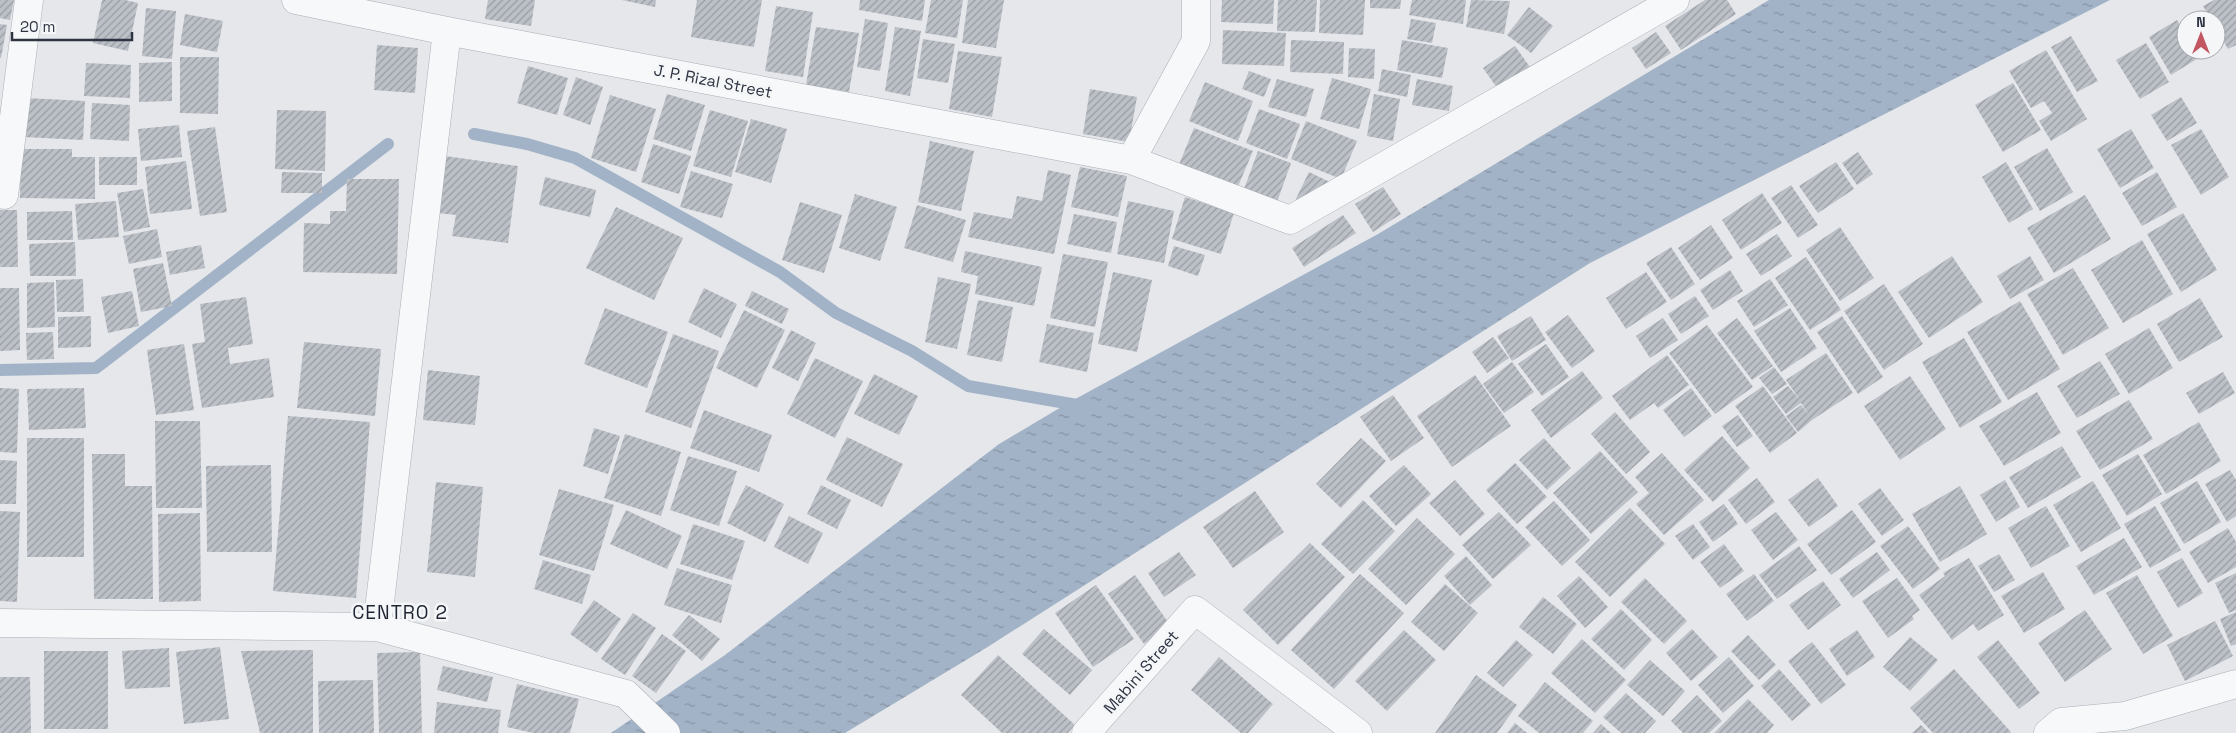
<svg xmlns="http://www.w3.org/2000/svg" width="2236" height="733" font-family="'Space Grotesk',sans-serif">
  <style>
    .water { fill: url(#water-ripples) }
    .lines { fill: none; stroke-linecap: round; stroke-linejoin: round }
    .stream { stroke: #a3b3c7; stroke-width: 12 }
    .building { fill: url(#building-hatch) }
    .minor-casing { stroke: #aaaeb5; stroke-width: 29 }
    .minor { stroke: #f7f8f9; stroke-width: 28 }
    .labels { text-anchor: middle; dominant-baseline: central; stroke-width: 5; stroke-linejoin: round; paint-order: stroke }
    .street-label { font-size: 16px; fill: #2e3442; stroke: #f4f6f8 }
    .quarter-label { font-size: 19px; letter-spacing: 1px; fill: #1f2533; stroke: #f4f6f8 }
  </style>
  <defs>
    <pattern id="water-ripples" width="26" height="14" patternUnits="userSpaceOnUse" patternTransform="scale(1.25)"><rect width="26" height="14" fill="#a3b3c7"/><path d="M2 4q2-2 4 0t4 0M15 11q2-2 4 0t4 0" fill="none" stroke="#8592a3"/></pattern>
    <pattern id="building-hatch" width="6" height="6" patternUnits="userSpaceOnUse" patternTransform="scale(1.25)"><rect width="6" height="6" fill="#bcc0c7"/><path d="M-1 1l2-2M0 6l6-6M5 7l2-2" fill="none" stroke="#999da3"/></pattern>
  </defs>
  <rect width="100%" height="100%" fill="#e5e7eb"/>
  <!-- water -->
  <path class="water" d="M1769 0H2110L1590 263 986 648 845 733H611L725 655 999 444 1068 403 1378 234Z"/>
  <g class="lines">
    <!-- stream -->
    <path class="stream" d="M474 134 527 144 575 158 780 272 836 313 912 351 968 386 1083 406
      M0 370 96 368 388 144"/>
  </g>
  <!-- building -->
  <path class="building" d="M0 0H14L10 20 0 18Z
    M102 0H125L138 3 128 51 93 43Z
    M488 0H535L531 26 485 19Z
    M622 0H656L655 7Z
    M697 0H762L754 47 691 37Z
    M860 0H925L922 21 859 10Z
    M931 0H963L957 38 925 33Z
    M968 0H1004L996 48 962 43Z
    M1222 0H1274L1273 24 1221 22Z
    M1278 0H1317L1315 32 1277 31Z
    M1320 0H1365L1363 35 1319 33Z
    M1370 0H1401L1400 9 1370 8Z
    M1412 0H1466L1463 24 1409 15Z
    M1471 0 1510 1 1504 34 1466 27Z
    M1705 0H1727L1736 14 1681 50 1665 26Z
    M2214 0H2236V45L2228 49 2216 29V20H2211L2203 6Z
    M776 6 813 12 803 77 765 71Z
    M1529 7 1553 26 1531 53 1507 35Z
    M146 8 176 11 172 59 142 56Z
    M185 14 223 21 217 52 180 45Z
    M865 19 888 23 880 71 857 67Z
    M1411 19 1436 23 1432 43 1407 39Z
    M2177 20 2186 34V50H2196L2200 57 2171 75 2149 37Z
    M0 24 7 25 1 58H0Z
    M816 27 859 33 849 92 806 85Z
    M895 27 921 31 910 96 885 91Z
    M1223 30 1286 33 1284 66 1222 64Z
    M1656 32 1671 53 1646 69 1632 48Z
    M2071 36 2098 81 2077 92 2051 47Z
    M923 39 955 44 948 83 917 78Z
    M1291 40 1344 42 1343 74 1290 72Z
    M1402 40 1448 48 1442 78 1397 70Z
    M2146 43 2169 82 2140 99 2116 60Z
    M377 45 418 48 415 93 374 90Z
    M1515 46 1532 70 1500 92 1483 68Z
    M1349 48 1375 49 1374 79 1348 77Z
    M2046 50 2087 119 2051 141 2039 121 2052 113 2044 101 2031 108 2009 71Z
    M958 51 1002 57 992 117 949 109Z
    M180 57H219L218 114 180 113Z
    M172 62V101L139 102V63Z
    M86 63 131 65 130 98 84 96Z
    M528 66 568 78 557 115 517 103Z
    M1382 69 1411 75 1407 97 1378 91Z
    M1249 71 1271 79 1264 97 1242 89Z
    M576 77 603 87 590 125 563 115Z
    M1332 78 1371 89 1359 129 1320 119Z
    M1277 79 1314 89 1306 117 1268 107Z
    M1417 79 1453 86 1449 111 1412 105Z
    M1205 82 1253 101 1238 141 1189 121Z
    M2013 83 2041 130 2003 152 1975 105Z
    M1090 89 1137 97 1129 142 1083 134Z
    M667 94 705 105 691 151 653 139Z
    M1374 94 1400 99 1393 141 1367 136Z
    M610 95 656 109 636 172 591 158Z
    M2181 97 2197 123 2167 141 2151 115Z
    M26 98 85 101 83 140 24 137Z
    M92 103 130 105 129 141 90 139Z
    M1259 109 1300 124 1287 159 1246 143Z
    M277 110 326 111 325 171 275 169Z
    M710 110 748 121 731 177 693 166Z
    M751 119 787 129 771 183 735 172Z
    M1306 121 1357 141 1341 179 1291 159Z
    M179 125 182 157 141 161 138 129Z
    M215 127 227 212 200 216 187 131Z
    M1194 128 1253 151 1236 191 1178 167Z
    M2131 129 2154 168 2120 188 2097 149Z
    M2201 129 2229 177 2201 195 2171 145Z
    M930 141 974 151 961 211 918 202Z
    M653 144 691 156 679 194 641 182Z
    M2047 148 2073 192 2040 211 2014 167Z
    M21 149H72V157H95V199L20 198Z
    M1258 151 1291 163 1277 202 1244 189Z
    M1858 152 1873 174 1857 185 1842 163Z
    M445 156 518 166 508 243 452 236 456 215 437 213Z
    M99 157H137V185H99Z
    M186 161 192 209 150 214 145 167Z
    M1836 162 1854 189 1818 213 1799 186Z
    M2006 162 2033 209 2009 223 1982 177Z
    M1080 167 1127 176 1118 217 1071 207Z
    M1048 170 1071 175 1054 254 968 237 974 212 1012 219 1017 196 1042 201Z
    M691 171 733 184 722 218 680 207Z
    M282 172 322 173V193H281Z
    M1309 172 1336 185 1294 203Z
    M2157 172 2177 207 2142 226 2122 193Z
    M545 177 596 190 590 217 539 205Z
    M347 179H399L397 274 303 272 304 223 330 224V211H346Z
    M1791 185 1818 225 1798 238 1771 198Z
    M1383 187 1401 214 1373 232 1355 204Z
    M143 189 150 227 124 232 117 193Z
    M1762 193 1782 223 1741 250 1722 220Z
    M855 194 897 207 880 261 839 248Z
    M2085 195 2111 239 2054 273 2027 228Z
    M1185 197 1234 213 1221 254 1172 239Z
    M116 201 119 237 78 240 75 204Z
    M1128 201 1174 211 1164 263 1117 254Z
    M800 202 842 215 824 273 782 260Z
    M917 205 966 220 953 262 904 248Z
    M616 207 683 238 654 300 586 268Z
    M0 210H17L18 267H0Z
    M72 211 73 240H27V212Z
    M2183 213 2217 270 2181 292 2147 234Z
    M1074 214 1117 222 1111 253 1067 244Z
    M1343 215 1356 233 1304 267 1292 248Z
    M1711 225 1733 258 1700 280 1678 248Z
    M1840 227 1874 278 1840 301 1806 250Z
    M157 229 162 257 129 264 123 236Z
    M1777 234 1792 256 1761 276 1746 254Z
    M2142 240 2173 294 2123 323 2091 270Z
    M75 242 76 276H30L29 244Z
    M201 245 205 268 170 275 166 252Z
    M1174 246 1205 255 1198 276 1168 266Z
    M1671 247 1695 284 1671 300 1646 263Z
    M965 251 1042 267 1034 306 975 294 978 276 961 272Z
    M1063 254 1108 262 1095 327 1050 318Z
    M1952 256 1983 302 1929 338 1898 292Z
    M2030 256 2044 280 2010 299 1997 276Z
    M1806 257 1841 310 1810 330 1775 278Z
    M163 263 172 306 141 312 133 269Z
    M2073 268 2109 328 2063 355 2027 294Z
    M1730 270 1743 291 1713 310 1700 290Z
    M1113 272 1152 280 1137 352 1098 344Z
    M1646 272 1667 302 1626 329 1606 298Z
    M938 277 971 284 957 349 925 342Z
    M83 279 84 312H57L56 280Z
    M1770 279 1788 305 1754 327 1737 301Z
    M54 282 55 327 27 328V283Z
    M1884 284 1923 344 1884 370 1844 311Z
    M0 288H19L20 350 0 351Z
    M704 288 737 304 721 338 688 322Z
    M132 291 139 326 108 333 101 297Z
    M752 291 789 309 782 324 745 306Z
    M1695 296 1709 316 1681 334 1668 314Z
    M246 297 253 344 228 348 230 364 269 358 274 397 202 408 192 344 205 342 200 304Z
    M2200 298 2223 337 2179 362 2157 324Z
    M978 300 1013 307 1002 362 967 355Z
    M2020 301 2060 369 2008 400 1967 332Z
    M605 308 668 332 647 388 584 364Z
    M1790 308 1817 348 1781 372 1754 331Z
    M744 310 785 330 757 388 716 368Z
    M1568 315 1595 351 1572 368 1545 332Z
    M91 316V347L58 348V317Z
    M1531 316 1546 340 1512 361 1497 336Z
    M1842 316 1883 377 1858 394 1817 332Z
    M1663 318 1678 340 1650 358 1636 336Z
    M1737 318 1773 366 1752 380 1717 333Z
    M1047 324 1094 333 1087 372 1039 362Z
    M1707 325 1753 387 1715 414 1669 353Z
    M2149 328 2173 368 2129 394 2105 354Z
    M791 330 816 343 798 381 772 368Z
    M53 332 54 359 27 360 26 333Z
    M673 334 719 351 691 428 645 412Z
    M1493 337 1509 358 1487 373 1472 352Z
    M1964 338 2002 402 1960 428 1922 362Z
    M304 342 381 349 375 416 297 408Z
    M184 344 194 410 156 415 147 350Z
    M1546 344 1569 377 1542 396 1518 364Z
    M1826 353 1853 393 1812 420 1798 432 1786 416 1801 405 1809 415 1801 403 1786 414 1773 397 1788 386 1800 400 1786 380Z
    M1667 355 1689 385 1658 408 1654 403 1630 420 1612 396Z
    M815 358 863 381 835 438 787 414Z
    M2100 361 2120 394 2077 418 2057 386Z
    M1512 362 1534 392 1504 413 1483 384Z
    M1774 367 1787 384 1772 394 1759 378Z
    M428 370 480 376 475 425 423 420Z
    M1582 371 1603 398 1551 438 1531 410Z
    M2223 372 2235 393 2199 414 2186 393Z
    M874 374 918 396 899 435 854 414Z
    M1475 375 1511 426 1452 467 1417 416Z
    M1910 376 1946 429 1900 460 1864 406Z
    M1763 386 1797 433 1770 453 1735 406Z
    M0 388 19 389 17 453 0 452Z
    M84 388 86 428 29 430 27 389Z
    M1691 388 1712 416 1684 437 1663 410Z
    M2037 392 2061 433 2004 466 1979 426Z
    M1393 395 1424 438 1391 461 1360 417Z
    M2129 400 2153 439 2100 470 2076 431Z
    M704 410 772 435 759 472 690 448Z
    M1615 412 1650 452 1626 474 1591 434Z
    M1738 415 1753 436 1737 447 1722 426Z
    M288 416 370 422 356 598 273 591Z
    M155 421H200L202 508H156Z
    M2199 422 2221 461 2166 494 2143 455Z
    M594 428 620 436 608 474 583 466Z
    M625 434 681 452 661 516 604 498Z
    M1722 436 1750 468 1713 502 1684 470Z
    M847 437 903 464 882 507 826 480Z
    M27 438H84V557H27Z
    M1361 438 1386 461 1341 508 1316 484Z
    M1544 438 1571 468 1547 490 1519 460Z
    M2062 446 2081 477 2028 508 2009 477Z
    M1600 451 1638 492 1591 534 1553 493Z
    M1662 453 1704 500 1664 535 1636 504 1649 493 1635 477Z
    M92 454H125V486H152L153 599H94Z
    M2138 454 2162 494 2127 516 2102 475Z
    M688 456 737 471 719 526 670 510Z
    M0 460 17 461 16 504H0Z
    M1515 463 1547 497 1517 524 1486 490Z
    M271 465 272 552H207L206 466Z
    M1404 465 1431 494 1396 526 1369 496Z
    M2230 470 2236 480V516L2227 522 2205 484Z
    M1757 478 1775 502 1746 524 1728 500Z
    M1818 478 1838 506 1809 527 1788 500Z
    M1455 480 1485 514 1460 536 1429 503Z
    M2005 480 2020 507 1996 522 1980 495Z
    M2093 481 2121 528 2081 552 2053 505Z
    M2197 481 2221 522 2184 544 2160 503Z
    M436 482 483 487 475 577 427 572Z
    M746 485 784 504 765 542 727 523Z
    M821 485 851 500 837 529 807 514Z
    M1960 486 1987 534 1940 562 1912 514Z
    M1880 488 1904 520 1882 536 1858 504Z
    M559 489 614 505 594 571 539 555Z
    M1255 491 1284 532 1233 568 1203 527Z
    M1363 500 1395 531 1353 574 1321 544Z
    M1554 501 1590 540 1562 566 1525 527Z
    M1724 504 1738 524 1713 542 1699 522Z
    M2046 506 2070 546 2031 568 2008 528Z
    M2155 506 2181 550 2150 568 2124 524Z
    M1630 508 1665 544 1610 597 1575 562Z
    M626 510 682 536 667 569 610 544Z
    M1852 510 1876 542 1831 575 1807 544Z
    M0 511 20 512 17 602 0 601Z
    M1499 512 1531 545 1493 579 1462 545Z
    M1776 512 1798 540 1773 560 1751 530Z
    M200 513 201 601 159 602 158 514Z
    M789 516 823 533 808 564 774 547Z
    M1417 518 1455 554 1406 605 1368 569Z
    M693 524 745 541 732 580 680 564Z
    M1693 524 1710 547 1693 560 1675 536Z
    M1908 526 1940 569 1913 589 1880 546Z
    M2228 528 2236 542V567L2208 583 2189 552Z
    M2124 538 2142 567 2094 595 2076 566Z
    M1310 543 1345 577 1278 645 1243 610Z
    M1724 544 1744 571 1720 588 1700 562Z
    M1799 546 1817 570 1777 599 1759 575Z
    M1179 552 1196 575 1164 597 1148 573Z
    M1877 552 1890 570 1853 598 1839 579Z
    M1999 554 2015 580 1994 592 1978 566Z
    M1466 556 1492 585 1470 605 1444 576Z
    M1969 558 2004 615 1978 631 1973 624 1952 640 1919 595 1945 576 1943 573Z
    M2182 558 2203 593 2178 608 2157 572Z
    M543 560 591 575 582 604 534 589Z
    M677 568 732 585 721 623 664 605Z
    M2043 572 2065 609 2024 633 2001 596Z
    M2236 573V610L2229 613 2215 583Z
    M1360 574 1404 613 1334 689 1291 650Z
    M1754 574 1774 601 1747 621 1726 594Z
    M1135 575 1170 625 1144 644 1108 594Z
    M2137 575 2173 636 2143 654 2106 593Z
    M1579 576 1608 607 1585 628 1557 596Z
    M1645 578 1687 621 1664 644 1621 602Z
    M1897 578 1920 610 1912 616 1914 619 1888 638 1862 601Z
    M1823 581 1841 605 1808 630 1789 605Z
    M1445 584 1478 613 1444 651 1411 622Z
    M1096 585 1134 639 1093 667 1055 613Z
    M1543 597 1577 624 1553 654 1519 627Z
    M594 600 621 619 597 653 570 634Z
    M1621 609 1652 640 1624 670 1591 639Z
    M2085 610 2112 649 2065 682 2038 643Z
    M2236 612V644L2231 646 2220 619Z
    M633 613 656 628 625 675 601 659Z
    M689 615 720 639 702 661 672 635Z
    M2215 621 2233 656 2185 681 2167 645Z
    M1044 629 1092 670 1070 695 1022 654Z
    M1692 629 1718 657 1691 681 1666 653Z
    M1404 630 1436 660 1387 711 1355 681Z
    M1857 630 1875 657 1847 676 1829 649Z
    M662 634 686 651 656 693 632 676Z
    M1748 635 1776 665 1759 680 1731 651Z
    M1910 637 1938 660 1910 691 1883 667Z
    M1582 639 1626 680 1595 713 1551 673Z
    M1516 640 1533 655 1503 687 1487 673Z
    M1998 640 2040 693 2019 709 1977 657Z
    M1812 642 1846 685 1821 704 1788 661Z
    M220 647 229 719 184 724 176 652Z
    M169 648 170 687 125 689 122 651Z
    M313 650V733H260L241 651Z
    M44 651H108V729H44Z
    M420 652 422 733H379L377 653Z
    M998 655 1075 725 1068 733H1002L961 695Z
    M1219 657 1273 704 1248 733H1241L1191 690Z
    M1729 657 1754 686 1723 713 1698 685Z
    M1650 660 1685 691 1663 716 1627 685Z
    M443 666 493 677 487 702 437 690Z
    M1779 669 1811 705 1792 721 1761 686Z
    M1954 669 2011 732 2010 733H1933L1910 708Z
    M1476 675 1517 705 1497 733H1435Z
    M0 677H30L31 733H0Z
    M373 680 374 733H319L318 681Z
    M1545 682 1593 721 1583 733H1539L1518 716Z
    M517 684 579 699 570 733H533L507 727Z
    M1626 693 1656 721 1645 733H1621L1603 717Z
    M1697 695 1722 721 1709 733H1683L1671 721Z
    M1748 699 1774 725 1767 733H1714Z
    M437 702 501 710 498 733H434Z
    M1515 723 1527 733H1507Z
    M1601 724 1611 733H1593Z
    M1921 725 1929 733H1912Z"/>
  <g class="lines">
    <!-- minor casing -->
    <g class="minor-casing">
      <path id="minor" d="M296 0 447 31 1131 160 1290 220 1675 0
        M1131 160 1196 41V0
        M0 194 4 195 29 0
        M0 623 377 627 626 694 666 733
        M377 627 447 31
        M1086 733 1195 610 1358 733
        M2048 733 2061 722 2125 716 2236 684"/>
    </g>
    <!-- minor -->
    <use href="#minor" class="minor"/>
  </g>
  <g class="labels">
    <!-- street labels -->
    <g class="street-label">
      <text transform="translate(713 81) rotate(11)">J. P. Rizal Street</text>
      <text transform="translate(1141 672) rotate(-49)">Mabini Street</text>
    </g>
    <!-- quarter labels -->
    <g class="quarter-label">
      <text x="400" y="612">CENTRO 2</text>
    </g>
  </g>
  <!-- north arrow -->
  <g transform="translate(2201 35)"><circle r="24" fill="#f4f6f8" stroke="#a5a8af"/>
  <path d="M0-4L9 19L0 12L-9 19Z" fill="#c25762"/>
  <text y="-8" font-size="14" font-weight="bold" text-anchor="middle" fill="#2e3442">N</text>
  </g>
  <!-- scale -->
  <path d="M12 32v8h120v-8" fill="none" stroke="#2e3442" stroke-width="2.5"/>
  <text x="20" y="32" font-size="15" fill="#2e3442" stroke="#f4f6f8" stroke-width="4" paint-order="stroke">20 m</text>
</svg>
